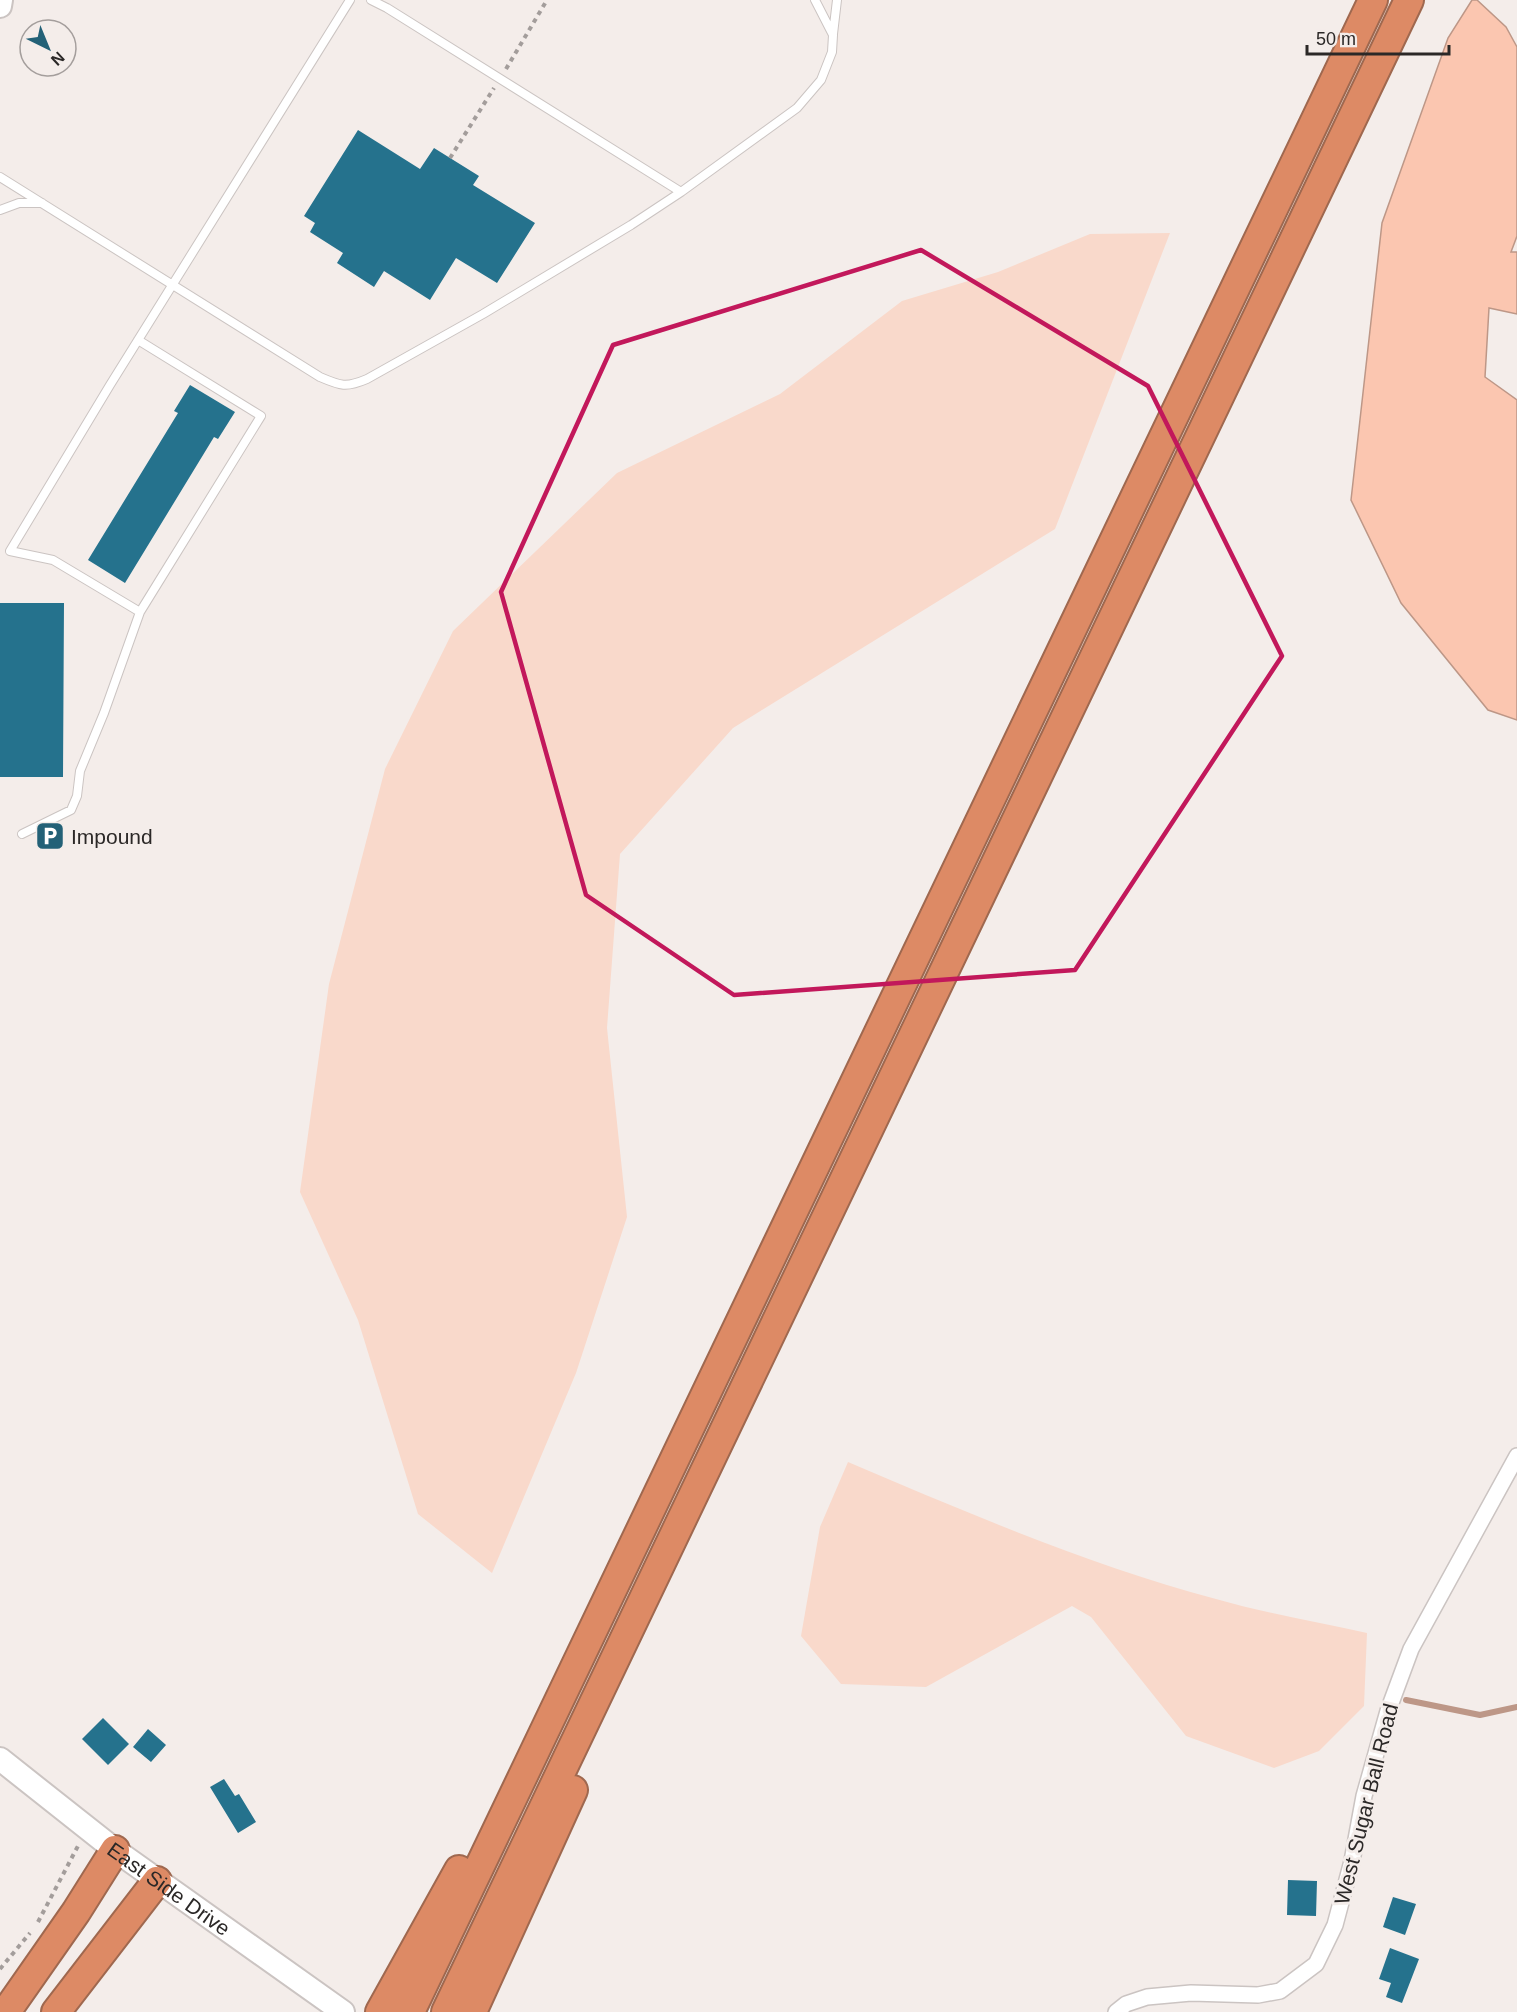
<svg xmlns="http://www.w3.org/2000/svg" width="1517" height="2012" font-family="Arial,sans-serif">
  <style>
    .green { fill: #f9d9cb }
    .water { fill: #fbc6b0; stroke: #bd9787; stroke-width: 1.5 }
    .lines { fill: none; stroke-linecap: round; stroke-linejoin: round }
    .stream { stroke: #bd9787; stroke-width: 6 }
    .building { fill: #25728d }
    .lane-casing { stroke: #cbc4c2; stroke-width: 10 }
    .street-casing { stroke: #cbc4c2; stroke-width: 18 }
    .secondary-casing { stroke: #cbc4c2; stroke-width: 26 }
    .highway-casing { stroke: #9f684f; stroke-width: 32 }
    .path { stroke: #a39d9b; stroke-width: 4; stroke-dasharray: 4.5 4.5; stroke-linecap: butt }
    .lane { stroke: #fff; stroke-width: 8 }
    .street { stroke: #fff; stroke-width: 15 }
    .secondary { stroke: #fff; stroke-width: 22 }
    .highway { stroke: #dd8a65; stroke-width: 28 }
    .marked { fill: none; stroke: #c2185b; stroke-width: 4.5; stroke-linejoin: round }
    .labels { text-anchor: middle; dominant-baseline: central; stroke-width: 6; stroke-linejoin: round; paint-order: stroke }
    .poi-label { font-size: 21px; fill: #2b2827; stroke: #f4edea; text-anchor: start }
    .street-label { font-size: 21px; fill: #2b2827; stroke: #f4edea }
  </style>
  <rect width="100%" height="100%" fill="#f4edea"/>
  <!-- green -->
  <path class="green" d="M1170 233 1055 529 733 728 620 854 607 1028 627 1217 576 1373 492 1573 418 1514 358 1320 300 1192 329 984 385 769 453 631 617 473 780 394 902 301 998 272 1090 234Z
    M848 1462C968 1513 1089 1565 1216 1599 1265 1613 1317 1622 1367 1633L1364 1706 1319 1751 1274 1768 1186 1736 1091 1617 1072 1606 926 1687 841 1684 801 1636 820 1527Z"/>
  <!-- water -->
  <path class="water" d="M1472 0H1477L1506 27 1517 47V236L1511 252H1517V314L1489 308 1485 377 1517 400V720L1488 710 1401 603 1351 500 1382 223 1448 38Z"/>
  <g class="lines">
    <!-- stream -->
    <path class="stream" d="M1406 1700 1480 1715 1517 1707"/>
  </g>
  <!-- building -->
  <path class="building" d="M358 130 420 169 434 148 479 176 473 185 535 223 497 283 456 258 430 300 384 271 374 287 337 263 343 253 310 232 315 223 304 216Z
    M190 385 235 412 218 439 214 437 125 583 88 560 178 413 174 411Z
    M0 603H64L63 777H0Z
    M103 1718 129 1744 108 1765 82 1739Z
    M148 1729 166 1745 151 1762 133 1747Z
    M224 1779 235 1796 239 1794 256 1822 238 1833 210 1787Z
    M1288 1880 1317 1881 1316 1916 1287 1915Z
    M1393 1897 1416 1904 1405 1935 1383 1927Z
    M1390 1948 1419 1959 1402 2003 1386 1997 1391 1983 1379 1979Z"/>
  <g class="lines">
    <!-- lane casing -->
    <g class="lane-casing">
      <path id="lane" d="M371 0 387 8 681 192
        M833 34 837 0
        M0 177 320 377C341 386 346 388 367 379L483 314 631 225 681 192 797 108 821 80 832 52 833 35 815 0
        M0 210 19 203H42
        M140 612 53 560 10 551 110 385 350 0
        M22 834 71 810 77 796 80 771 104 713 140 612 261 416 138 340"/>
    </g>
    <!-- street casing -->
    <g class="street-casing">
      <path id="street" d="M1116 2012 1126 2004 1147 1997 1191 1993 1258 1995 1280 1991 1316 1964 1335 1925 1352 1861 1364 1796 1388 1711 1411 1649 1517 1456"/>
    </g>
    <!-- secondary casing -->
    <g class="secondary-casing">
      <g id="secondary">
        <path d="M0 6 1 0"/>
        <path id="s1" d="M0 1759 115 1850 343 2012"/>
      </g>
    </g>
    <!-- highway casing -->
    <g class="highway-casing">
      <path id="highway" d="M6 2012 76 1912 115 1850
        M56 2012 157 1881
        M380 2012 459 1870
        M410 2012 1373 0
        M446 2012 1409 0
        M472 2012 573 1790"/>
    </g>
    <!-- path -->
    <path class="path" d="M506 69 547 0
      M450 158 494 88
      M38 1922 79 1844
      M0 1969 30 1933"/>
    <!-- lane -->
    <use href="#lane" class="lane"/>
    <!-- street -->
    <use href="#street" class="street"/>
    <!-- secondary -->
    <use href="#secondary" class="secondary"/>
    <!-- highway -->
    <use href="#highway" class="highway"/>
  </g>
  <!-- marked area -->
  <path class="marked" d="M921 250 1148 386 1282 656 1075 970 734 995 586 895 501 592 613 345Z"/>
  <!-- icons -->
  <defs>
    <g id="parking-square" transform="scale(1.5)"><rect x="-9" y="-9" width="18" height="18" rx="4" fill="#236177" stroke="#f4edea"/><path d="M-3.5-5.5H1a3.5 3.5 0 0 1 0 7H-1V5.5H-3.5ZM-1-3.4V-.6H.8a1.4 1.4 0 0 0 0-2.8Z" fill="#fff"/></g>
  </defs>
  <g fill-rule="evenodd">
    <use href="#parking-square" x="50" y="836"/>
  </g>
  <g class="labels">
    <!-- poi labels -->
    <g class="poi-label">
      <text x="71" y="836">Impound</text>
    </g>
    <!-- street labels -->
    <g class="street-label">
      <text transform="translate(1366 1804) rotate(-76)">West Sugar Ball Road</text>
      <text stroke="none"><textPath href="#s1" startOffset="213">East Side Drive</textPath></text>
    </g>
  </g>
  <!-- north arrow -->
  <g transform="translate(48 48) rotate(137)"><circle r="28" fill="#f4edea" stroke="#a49e9c" stroke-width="1.5"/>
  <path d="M0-4.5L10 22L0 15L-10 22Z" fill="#236177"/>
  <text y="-9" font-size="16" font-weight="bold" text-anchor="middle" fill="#2b2827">N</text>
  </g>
  <!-- scale -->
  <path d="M1307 45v9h142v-9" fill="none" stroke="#2b2827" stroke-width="3"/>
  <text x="1316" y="45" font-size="18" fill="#2b2827" stroke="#f4edea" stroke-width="4.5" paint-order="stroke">50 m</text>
</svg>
